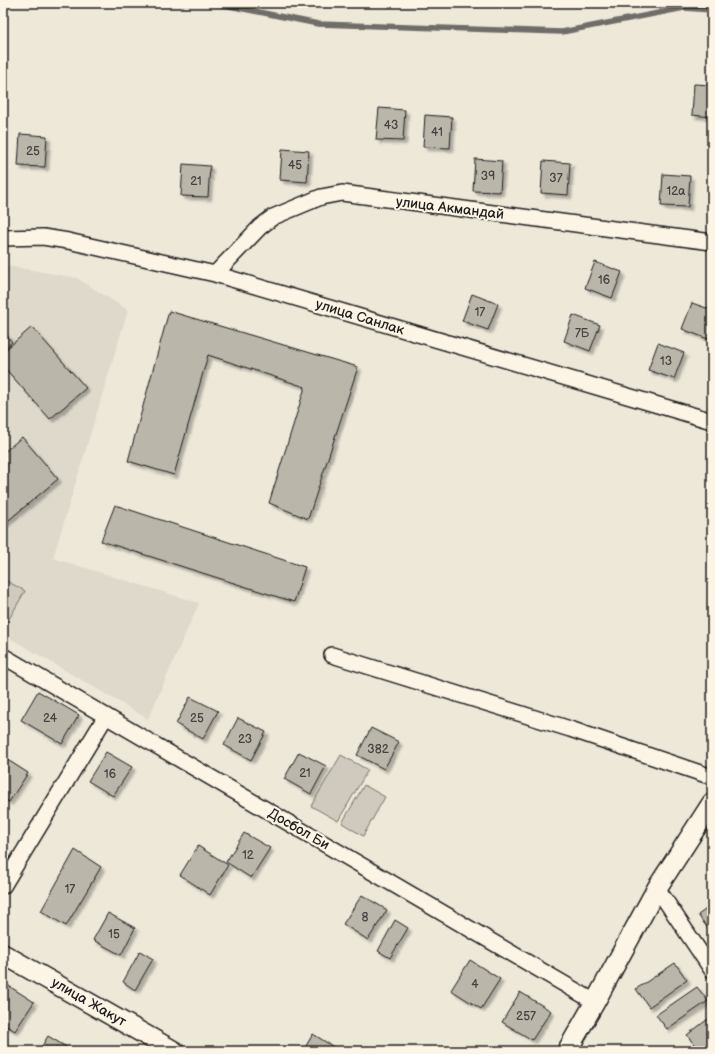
<svg xmlns="http://www.w3.org/2000/svg" width="715" height="1054" font-family="'Balsamiq Sans',sans-serif">
  <style>
    .built { fill: #ded9cb }
    .green { fill: #cfcabd; stroke: #76736c }
    .lines { fill: none; stroke-linecap: round; stroke-linejoin: round }
    .stream { stroke: #6f6c67; stroke-width: 5.5 }
    .building { fill: #bab6aa; stroke: #1c1c1c; filter: url(#shadow) }
    .minor-casing { stroke: #1c1c1c; stroke-width: 18 }
    .tertiary-casing { stroke: #1c1c1c; stroke-width: 22 }
    .minor { stroke: #fcf5e5; stroke-width: 15 }
    .tertiary { stroke: #fcf5e5; stroke-width: 19 }
    .labels { text-anchor: middle; dominant-baseline: central; stroke-width: 4; stroke-linejoin: round; paint-order: stroke }
    .number-label { font-size: 12px; fill: #444240 }
    .street-label { font-size: 14px; fill: #1c1c1c; stroke: #fcf5e5 }
  </style>
  <defs>
    <filter id="shadow"><feDropShadow dx="3.5" dy="3.5" stdDeviation="1" flood-color="#0004"/></filter>
  </defs>
  <rect width="100%" height="100%" fill="#eee8d9"/>
  <filter id="ink" filterUnits="userSpaceOnUse"><feTurbulence type="fractalNoise" baseFrequency=".025" numOctaves="2"/><feDisplacementMap in="SourceGraphic" scale="8" xChannelSelector="R" yChannelSelector="G"/><feConvolveMatrix kernelMatrix="1 2 1 2 8 2 1 2 1" color-interpolation-filters="sRGB"/></filter>
  <g filter="url(#ink)">
    <!-- built -->
    <path class="built" d="M3 265 77 278 128 310 53 558 199 603 148 719 3 634Z"/>
    <!-- green -->
    <path class="green" d="M3 579 25 591 5 626 3 625Z
      M341 755 368 770 338 821 311 806Z
      M364 785 385 797 363 836 342 823Z"/>
    <g class="lines">
      <!-- stream -->
      <path class="stream" d="M214 3 318 24 562 32 684 8 712 10"/>
    </g>
    <!-- building -->
    <path class="building" d="M694 84 712 85V117L692 115Z
      M379 108 405 110 403 141 376 140Z
      M425 115 452 117 450 148 423 147Z
      M20 134 47 136 45 167 18 166Z
      M282 149 309 151 307 182 280 180Z
      M475 159 502 161 500 192 473 191Z
      M543 161 570 163 568 195 541 193Z
      M183 164 210 166 208 197 181 196Z
      M663 174 690 176 688 207 661 206Z
      M595 262 622 272 612 298 585 288Z
      M472 294 498 304 488 330 462 321Z
      M692 303 712 310V330L708 339 682 329Z
      M169 311 358 367 308 519 269 503 305 387 208 355 174 475 128 461Z
      M573 315 600 325 590 351 564 341Z
      M32 327 86 388 50 419 3 366V352Z
      M3 331 12 342 3 350Z
      M658 343 684 353 674 379 648 370Z
      M22 437 58 479 4 524 3 523V453Z
      M115 505 305 567 294 602 101 541Z
      M38 691 79 715 62 744 21 720Z
      M190 697 218 711 203 739 176 724Z
      M238 718 266 732 251 760 224 745Z
      M371 728 399 742 384 769 357 755Z
      M106 752 132 767 113 796 88 781Z
      M299 752 326 766 311 794 284 779Z
      M3 757 28 773 9 802 3 798Z
      M244 833 270 848 251 878 226 862Z
      M198 846 228 865 210 895 180 875Z
      M75 850 101 867 66 926 41 911Z
      M362 895 387 910 368 940 343 924Z
      M712 905V934L698 915Z
      M108 913 135 928 121 955 93 940Z
      M395 920 408 928 390 958 378 951Z
      M140 951 153 959 135 990 123 982Z
      M470 960 500 979 481 1009 451 990Z
      M675 963 687 980 649 1007 636 989Z
      M4 983 34 1002 15 1031 3 1024Z
      M697 987 708 1001 667 1029 656 1015Z
      M520 992 551 1011 532 1040 502 1022Z
      M708 1019 712 1024V1051H699L687 1035Z
      M313 1034 340 1051H303Z
      M48 1036 73 1051H39Z"/>
    <g class="lines">
      <!-- minor casing -->
      <g class="minor-casing">
        <path id="minor" d="M3 238 43 237 68 241 215 274 712 421
          M215 274 260 227 273 217 321 197 342 193 712 242
          M332 655 570 729 712 777
          M3 656 595 1002
          M3 886 106 716
          M657 888 712 970"/>
      </g>
      <!-- tertiary casing -->
      <g class="tertiary-casing">
        <path id="tertiary" d="M3 954 174 1051
          M567 1051 595 1002 657 888 712 803"/>
      </g>
      <!-- minor -->
      <use href="#minor" class="minor"/>
      <!-- tertiary -->
      <use href="#tertiary" class="tertiary"/>
    </g>
  </g>
  <g class="labels">
    <!-- number labels -->
    <g class="number-label">
      <text x="391" y="125">43</text>
      <text x="437" y="132">41</text>
      <text x="33" y="151">25</text>
      <text x="295" y="165">45</text>
      <text x="488" y="176">39</text>
      <text x="556" y="178">37</text>
      <text x="196" y="181">21</text>
      <text x="676" y="191">12а</text>
      <text x="604" y="280">16</text>
      <text x="480" y="312">17</text>
      <text x="582" y="333">7Б</text>
      <text x="666" y="361">13</text>
      <text x="50" y="718">24</text>
      <text x="197" y="718">25</text>
      <text x="245" y="739">23</text>
      <text x="378" y="749">382</text>
      <text x="305" y="773">21</text>
      <text x="110" y="774">16</text>
      <text x="248" y="855">12</text>
      <text x="70" y="889">17</text>
      <text x="365" y="917">8</text>
      <text x="114" y="934">15</text>
      <text x="475" y="984">4</text>
      <text x="526" y="1016">257</text>
    </g>
    <!-- street labels -->
    <g class="street-label">
      <text transform="translate(450 208) rotate(7)">улица Акмандай</text>
      <text transform="translate(360 317) rotate(17)">улица Санлак</text>
      <text transform="translate(299 829) rotate(30)">Досбол Би</text>
      <text transform="translate(89 1002) rotate(30)">улица Жакут</text>
    </g>
  </g>
  <!-- margin -->
  <rect width="715" height="1054" fill="none" stroke="#fcf5e5" stroke-width="16"/>
  <rect x="8" y="8" width="699" height="1038" fill="none" stroke="#1c1c1c" stroke-width="1.5" filter="url(#ink)"/>
</svg>
